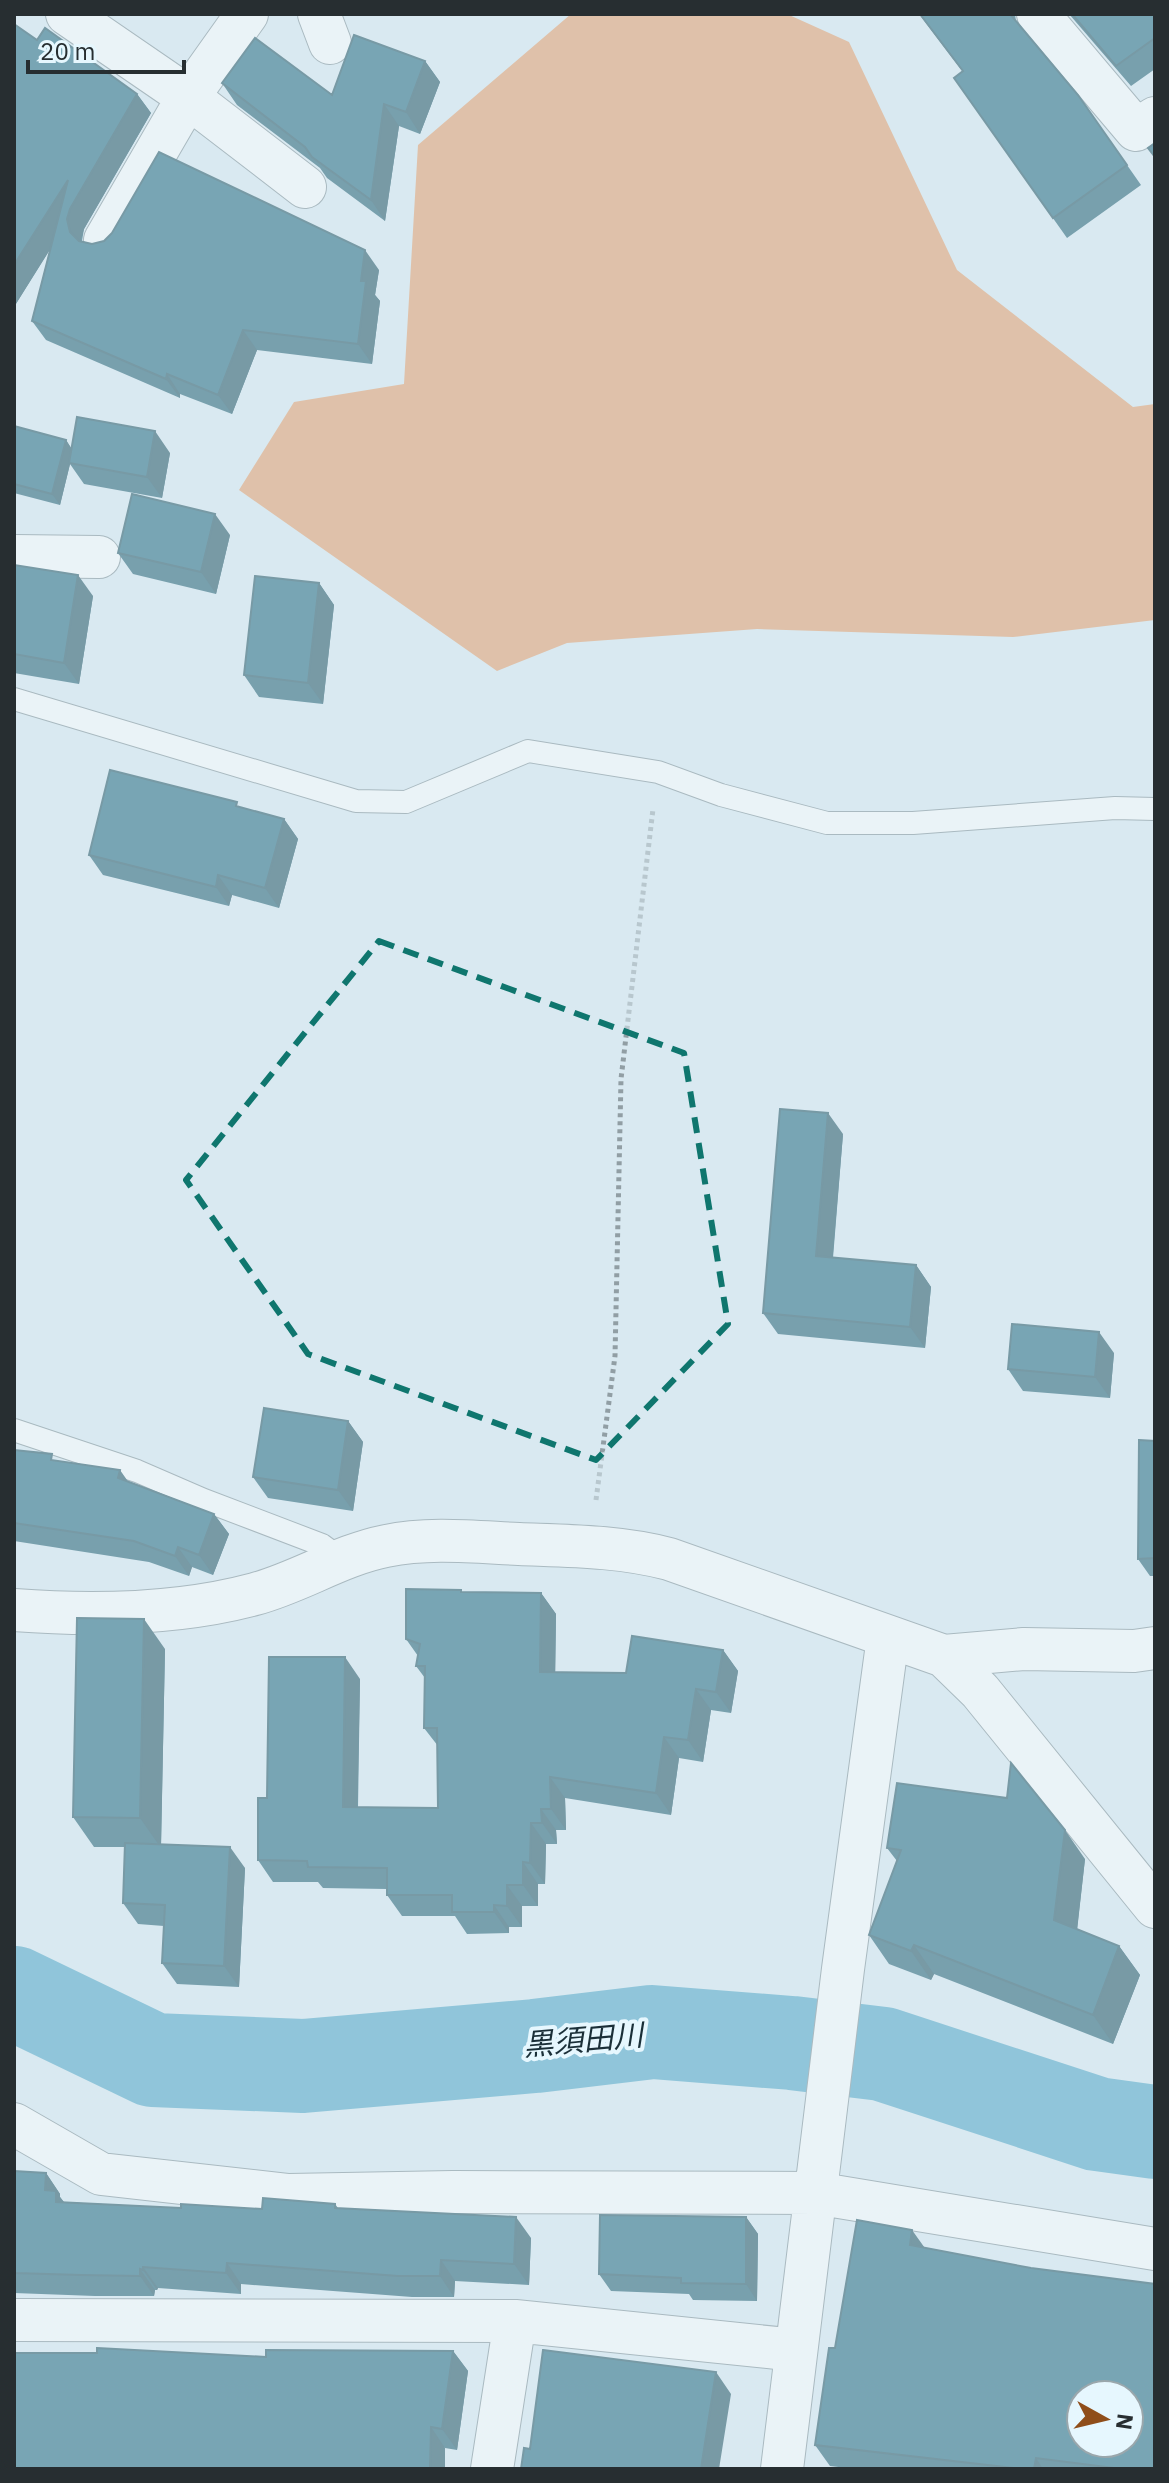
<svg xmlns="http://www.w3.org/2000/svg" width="1169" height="2483" font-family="'IBM Plex Sans','Noto Sans JP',sans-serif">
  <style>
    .forest { fill: #e79154 }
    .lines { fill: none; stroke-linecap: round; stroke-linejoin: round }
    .river { stroke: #399abe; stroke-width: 94 }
    .service-casing { stroke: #718087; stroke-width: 24 }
    .minor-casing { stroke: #718087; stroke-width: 44 }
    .path { stroke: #919ea4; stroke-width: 5; stroke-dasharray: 4 4; stroke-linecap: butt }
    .service { stroke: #fff; stroke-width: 22 }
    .minor { stroke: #fff; stroke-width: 42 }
    .wall { fill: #03475c }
    .shaded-wall { fill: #033a4b }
    .building { fill: #04536b; stroke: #033a4b; stroke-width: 2; fill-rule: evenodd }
    .marked { fill: none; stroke: #0f766e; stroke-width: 6; stroke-dasharray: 16 10; stroke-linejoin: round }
    .labels { text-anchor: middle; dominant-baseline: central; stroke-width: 8; stroke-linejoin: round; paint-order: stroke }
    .water-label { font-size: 30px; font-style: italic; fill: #1a2f38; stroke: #e6f7fe }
  </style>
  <rect width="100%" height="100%" fill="#d9e9f1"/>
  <!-- forest -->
  <path class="forest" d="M571 14H787L849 42 957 270 1133 407 1155 404V620L1013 637 757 629 567 643 497 671 239 490 294 402 404 384 418 145Z"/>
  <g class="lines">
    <!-- river -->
    <path class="river" d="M14 1993 153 2060 303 2066 535 2046 652 2032 792 2043 883 2054 1097 2124 1155 2132"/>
    <!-- service casing -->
    <g class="service-casing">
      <path id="service" d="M14 699 356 801 406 802 528 751 658 772 721 795 827 823H913L1115 808 1155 809
        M14 1430 137 1471 204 1500 322 1545 341 1559"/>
    </g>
    <!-- minor casing -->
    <g class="minor-casing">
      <path id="minor" d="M67 14 188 97 305 187
        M319 14 330 43
        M1038 14 1136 130 1155 118
        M105 240 188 97 247 14
        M14 556 99 557
        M14 1610C94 1616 177 1615 255 1594 300 1582 340 1555 386 1546 429 1537 475 1542 519 1544 569 1546 620 1546 669 1559L944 1656 1024 1649 1134 1651 1155 1648
        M944 1656 980 1691 1155 1907
        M14 2124 101 2174 289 2195 453 2192 815 2193 1155 2249
        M14 2320 515 2321 796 2350
        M492 2469 515 2321
        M782 2469 843 1969 888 1637"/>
    </g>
    <!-- path -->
    <path class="path" d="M596 1500 615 1356 621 1079 653 809"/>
    <!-- service -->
    <use href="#service" class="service"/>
    <!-- minor -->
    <use href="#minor" class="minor"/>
  </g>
  <!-- wall -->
  <path class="wall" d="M919 14H1015L1016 22 1078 95 1141 185 1067 238 954 78 963 72Z
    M1069 14H1155V69L1131 86Z
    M14 24 37 40 137 94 151 113 84 229 82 241 92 244 379 270 375 295 380 301 372 364 257 350 232 414 180 394V398L46 340 32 321 50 249 14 307Z
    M425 61 440 82 420 134 399 126 385 221 327 178 320 168 237 105 222 83 332 95Z
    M14 426 66 440 71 448 170 453 162 498 84 484 70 464 60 505 14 493Z
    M230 535 216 594 133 574 118 553Z
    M14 565 93 596 79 684 14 673Z
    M319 583 334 605 323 704 259 697 244 675Z
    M241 808 284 819 298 839 279 908 232 895 229 906 103 875 89 855Z
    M843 1134 833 1258 916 1265 931 1287 925 1348 778 1334 763 1313Z
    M1114 1353 1110 1398 1023 1391 1008 1369Z
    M348 1421 363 1442 353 1511 268 1498 253 1477Z
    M1155 1441V1576H1150L1138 1559Z
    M14 1450 128 1481 214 1514 229 1534 213 1575 192 1567 189 1576 149 1562 14 1541Z
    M463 1592 541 1593 556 1614 555 1672 626 1673 723 1650 738 1671 731 1713 711 1710 703 1762 679 1758 671 1815 565 1798 566 1830H556L557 1844H546L545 1884H538V1906H522V1927H509V1933L467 1934 455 1916H402L387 1895V1889L323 1888 318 1882H273L258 1860 267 1798 360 1679 358 1807 438 1808V1746L424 1728 425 1678 416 1666 418 1656 406 1639Z
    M165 1649 161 1844 245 1868 239 1987 177 1984 162 1963 164 1926 138 1924 123 1903 125 1847H94L73 1817Z
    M887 1848 1085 1859 1077 1929 1119 1946 1140 1975 1113 2044 934 1974 931 1980 889 1964 869 1935 897 1861Z
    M14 2171 46 2173 60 2194V2197L64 2202 181 2208 262 2209 335 2204 338 2208 531 2238 529 2285 455 2281 454 2297H412L241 2284V2294L158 2288 157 2290H155L154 2296H95L14 2293Z
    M746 2217 758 2234 757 2301 693 2300 689 2294 611 2291 599 2274Z
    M925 2248 1155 2469H855L830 2466 815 2445 835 2348Z
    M453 2351 468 2371 457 2450 445 2448 266 2357Z"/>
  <!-- shaded-wall -->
  <path class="shaded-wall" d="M425 61 440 82 420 134 406 112Z
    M137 94 151 113 84 229 81 239 84 251 70 232 68 221 14 307V265L68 180Z
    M384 104 399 126 385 221 371 200Z
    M365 250 379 270 375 295 380 301 372 364 358 344 361 281Z
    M243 330 257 350 232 414 218 395Z
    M167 374 180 394V398L166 379Z
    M155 431 170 453 162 498 147 477Z
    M66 440 73 451 69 463 70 464 60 505 52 494Z
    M215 514 230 535 216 594 201 572Z
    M78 575 93 596 79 684 64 663Z
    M319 583 334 605 323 704 308 683Z
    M284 819 298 839 279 908 265 888Z
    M218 875 232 895 229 906 216 887Z
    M828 1113 843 1134 831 1277 816 1256Z
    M916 1265 931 1287 925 1348 910 1327Z
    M1099 1332 1114 1353 1110 1398 1095 1377Z
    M348 1421 363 1442 353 1511 338 1490Z
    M120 1470 134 1490 118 1478Z
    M214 1514 229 1534 213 1575 199 1555Z
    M178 1547 192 1567 189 1576 175 1556Z
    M541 1593 556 1614 555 1693 540 1672Z
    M144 1619 165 1649 161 1848 140 1818Z
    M723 1650 738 1671 731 1713 716 1692Z
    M345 1657 360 1679 357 1828 343 1807Z
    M696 1689 711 1710 703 1762 688 1740Z
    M664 1737 679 1758 671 1815 656 1793Z
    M550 1777 565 1798 566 1830 551 1809Z
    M541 1809 556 1830 557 1844 542 1823Z
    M531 1823 546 1844 545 1884 530 1863Z
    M1065 1830 1085 1859 1075 1949 1054 1920Z
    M230 1847 245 1868 239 1987 224 1966Z
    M523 1862 538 1884V1906L523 1885Z
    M507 1885 522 1906V1927L507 1906Z
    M494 1905 509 1927V1933L494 1912Z
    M914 1945 934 1974 931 1980 911 1951Z
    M1119 1946 1140 1975 1113 2044 1093 2015Z
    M46 2173 60 2194V2197L71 2212 60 2208 45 2190Z
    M516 2217 531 2238 529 2285 514 2264Z
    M746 2217 758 2234 757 2301 746 2284Z
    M912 2230 927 2251 910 2245Z
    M441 2260 455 2281 454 2297 440 2276Z
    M227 2263 241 2284V2294L226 2273Z
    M143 2267 158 2288 157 2290 143 2270Z
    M140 2269 155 2290 154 2296 140 2276Z
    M453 2351 468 2371 457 2450 442 2429Z
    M716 2372 731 2394 719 2469H701Z
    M431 2427 445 2448V2469H430Z
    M1036 2458 1043 2469H1034Z"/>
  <!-- building -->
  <path class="building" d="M920 14H1010L1078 95 1127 165 1053 218 954 78 963 71Z
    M1072 14H1155V38L1116 66Z
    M14 24 37 40 45 28 137 94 70 209 67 219 70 232 79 241 92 244 104 241 112 233 159 152 365 250 361 281H366L358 344 243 330 218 395 167 374 166 379 32 321 68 180 14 265Z
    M354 35 425 61 406 112 384 104 371 200 312 157 305 147 222 83 255 38 332 95Z
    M1155 143V157L1148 148Z
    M77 417 155 431 147 477 69 463Z
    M14 426 66 440 52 494 14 484Z
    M132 494 215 514 201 572 118 553Z
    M14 565 78 575 64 663 14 654Z
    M255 576 319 583 308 683 244 675Z
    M110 770 237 802 236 806 284 819 265 888 218 875 216 887 89 855Z
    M780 1109 828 1113 816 1256 916 1265 910 1327 763 1313Z
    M1012 1324 1099 1332 1095 1377 1008 1369Z
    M264 1408 348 1421 338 1490 253 1477Z
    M1139 1440 1155 1441V1558L1138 1559Z
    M14 1450 52 1454 51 1460 120 1470 118 1478 214 1514 199 1555 178 1547 175 1556 134 1541 14 1523Z
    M406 1589 461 1590V1592L541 1593 540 1672 626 1673 632 1636 723 1650 716 1692 696 1689 688 1740 664 1737 656 1793 550 1777 551 1809H541L542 1823H531L530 1863 523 1862V1885H507V1906L494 1905V1912H452V1895H387V1868L308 1867 307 1861 258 1860V1798H267L269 1657H345L343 1807 438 1808 437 1728H424L425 1666H416L420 1644 406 1639Z
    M77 1618 144 1619 140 1818 73 1817Z
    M1011 1763 1065 1830 1054 1920 1119 1946 1093 2015 914 1945 911 1951 869 1935 901 1850 887 1848 897 1783 1007 1798Z
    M125 1843 230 1847 224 1966 162 1963 165 1905 123 1903Z
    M14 2171 46 2173 45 2190 56 2191V2202L181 2208V2204L262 2209 263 2198 335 2204V2208L516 2217 514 2264 441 2260 440 2276H398L227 2263 226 2273 143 2267V2270L140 2269V2276L81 2275 14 2273Z
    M600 2215 746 2217V2284L681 2283V2278L599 2274Z
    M857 2220 912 2230 910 2245 1031 2268 1155 2284V2469H1122L1036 2458 1034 2469H1023L815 2445 829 2348H835ZM1081 2395H1129V2443H1081Z
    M97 2348 266 2357V2350L453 2351 442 2429 431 2427 430 2469H14V2353H97Z
    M543 2350 716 2372 701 2469H521L524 2448 530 2449Z"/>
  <!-- marked area -->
  <path d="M0 0H1169V2483H0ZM379 941 684 1053 728 1324 596 1460 308 1354 186 1180Z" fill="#d9e9f1" fill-opacity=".55" fill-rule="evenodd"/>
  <path class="marked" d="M379 941 684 1053 728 1324 596 1460 308 1354 186 1180Z"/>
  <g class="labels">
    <!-- water labels -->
    <g class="water-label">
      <text transform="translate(583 2039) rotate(-5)">黒須田川</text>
    </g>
  </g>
  <!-- border -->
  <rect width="1169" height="2483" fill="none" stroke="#272e31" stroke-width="32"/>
  <!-- north arrow -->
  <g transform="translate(1105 2419) rotate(98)"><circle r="38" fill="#e6f7fe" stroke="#9aa7ac" stroke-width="2"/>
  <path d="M0-6L14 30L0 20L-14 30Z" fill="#8f4e1a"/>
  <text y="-12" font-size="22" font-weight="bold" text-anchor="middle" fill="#272e31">N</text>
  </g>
  <!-- scale -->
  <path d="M28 60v12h156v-12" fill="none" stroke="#272e31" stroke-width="4"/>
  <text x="40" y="60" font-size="24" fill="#272e31" stroke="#e6f7fe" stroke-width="6" paint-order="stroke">20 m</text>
</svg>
